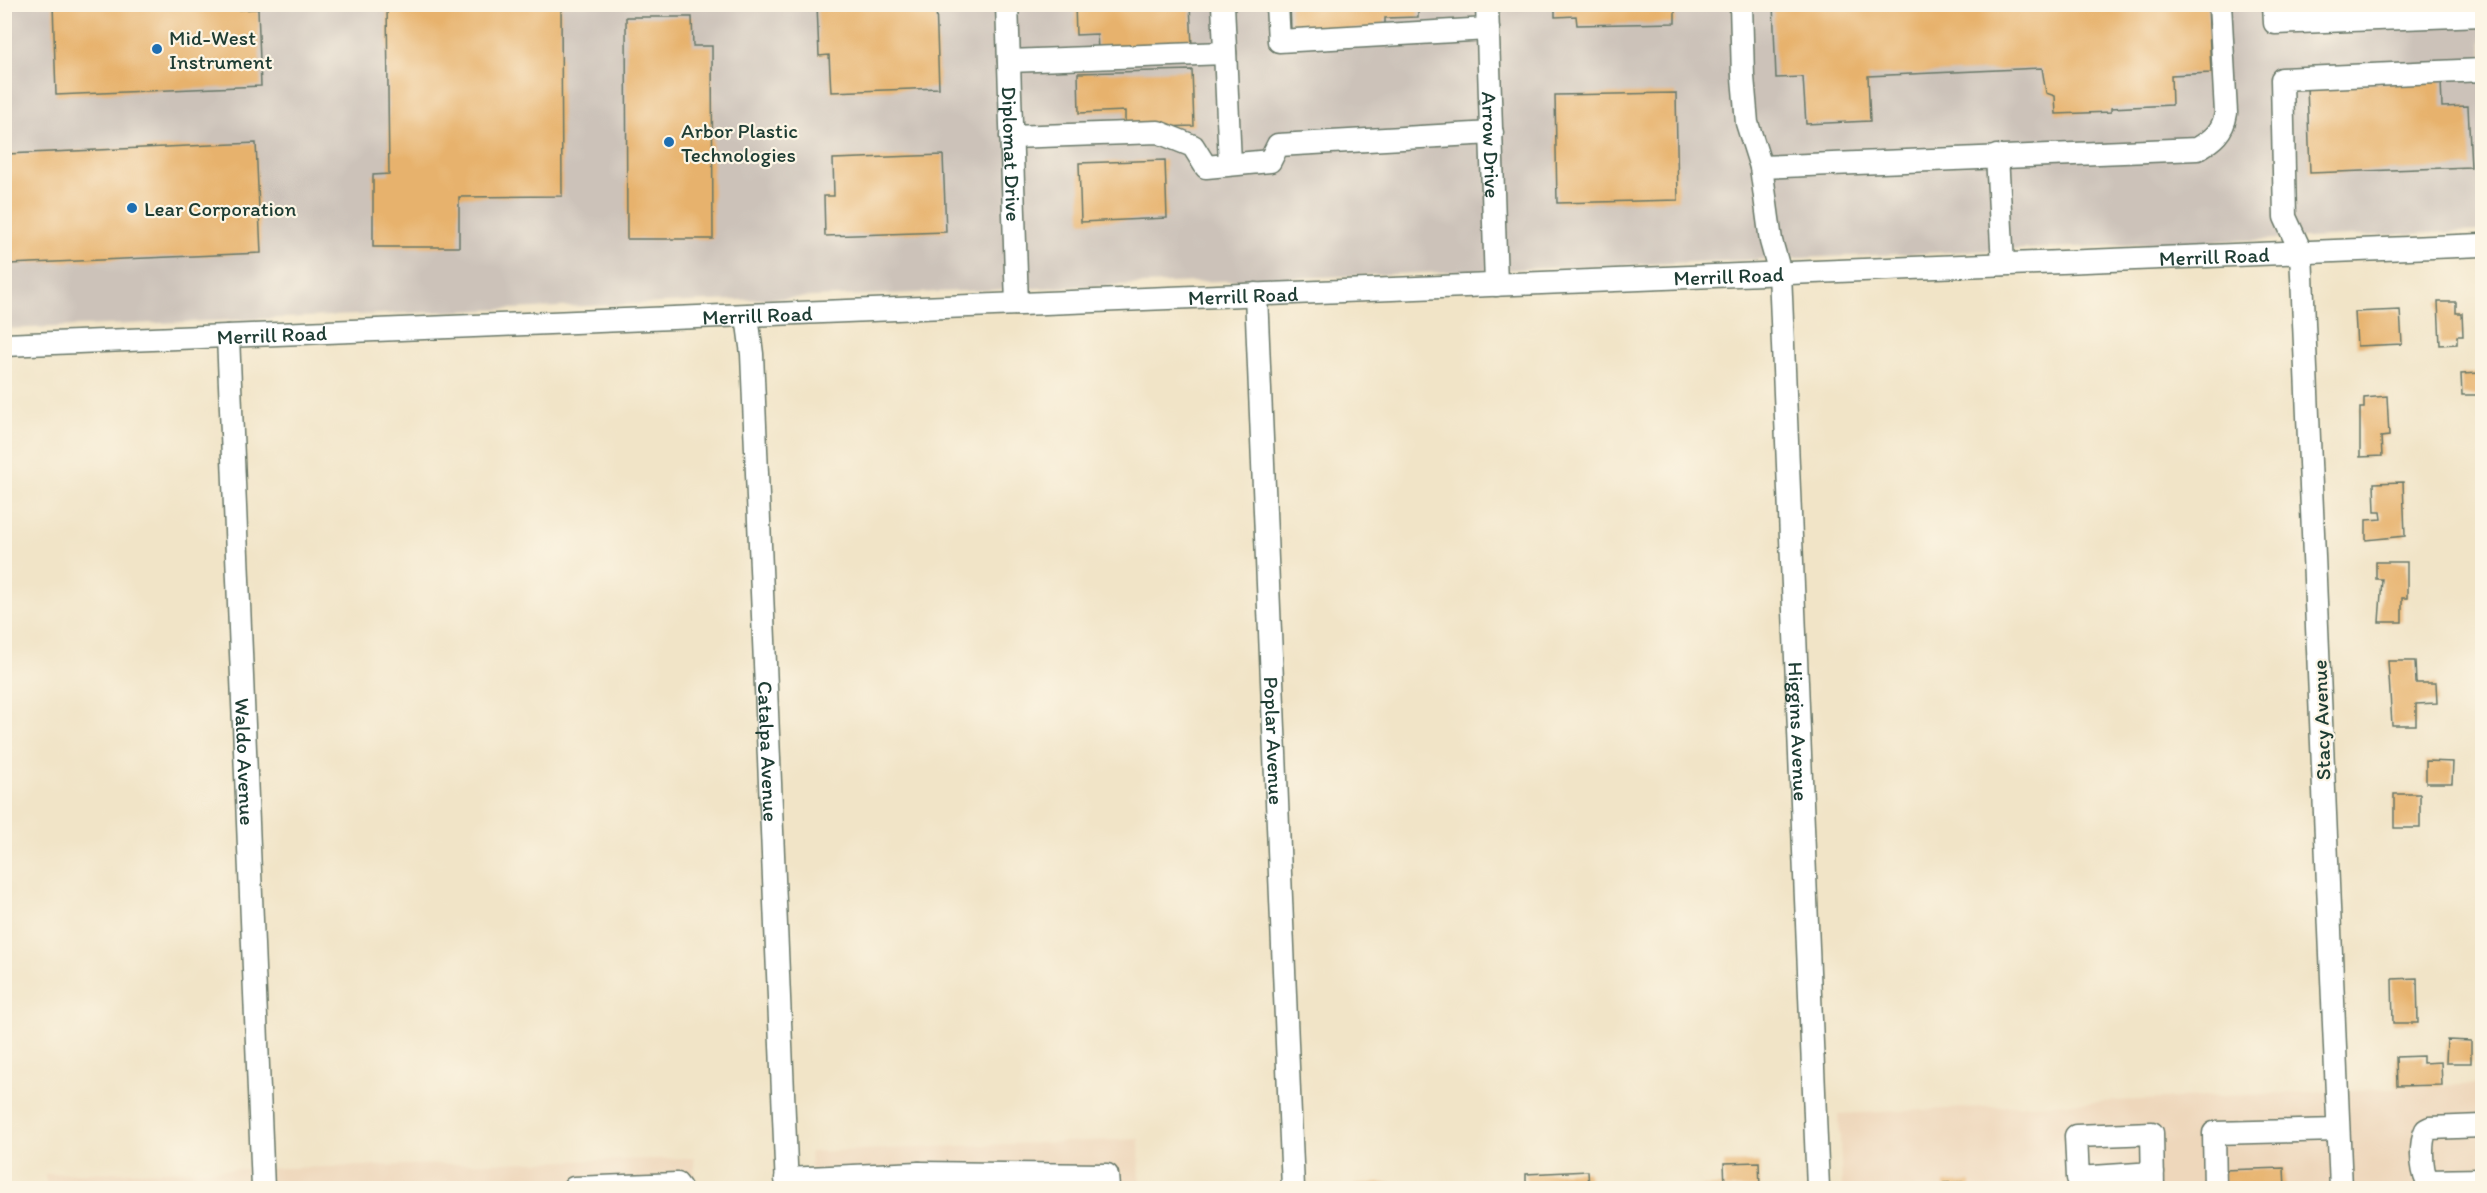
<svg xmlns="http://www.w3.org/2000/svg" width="2487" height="1193" font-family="Itim,sans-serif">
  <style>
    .built { fill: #eed7bb }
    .industrial { fill: #ccc2b9 }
    .building { fill: #e7b26d }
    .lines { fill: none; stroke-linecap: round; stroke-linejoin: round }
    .minor-casing { stroke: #687767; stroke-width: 25 }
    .minor { stroke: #fff; stroke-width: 22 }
    .poi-dot { fill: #1f6fb2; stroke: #fcf5e5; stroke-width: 2 }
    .labels { text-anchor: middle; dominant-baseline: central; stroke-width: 4.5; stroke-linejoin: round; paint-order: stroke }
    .poi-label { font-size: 21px; fill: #1f3d34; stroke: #fcf5e5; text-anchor: start }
    .street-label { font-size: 21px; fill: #1f3d34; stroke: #fcf5e5 }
  </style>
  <rect width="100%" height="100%" fill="#fcf5e5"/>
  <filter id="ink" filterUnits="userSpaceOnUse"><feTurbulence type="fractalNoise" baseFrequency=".0167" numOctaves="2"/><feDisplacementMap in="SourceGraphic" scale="12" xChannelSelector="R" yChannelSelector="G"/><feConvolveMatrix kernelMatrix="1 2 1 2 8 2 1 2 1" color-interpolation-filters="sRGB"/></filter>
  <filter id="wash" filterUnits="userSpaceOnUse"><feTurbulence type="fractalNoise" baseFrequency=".008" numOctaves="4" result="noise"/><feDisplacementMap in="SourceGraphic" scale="24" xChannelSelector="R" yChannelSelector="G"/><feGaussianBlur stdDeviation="1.35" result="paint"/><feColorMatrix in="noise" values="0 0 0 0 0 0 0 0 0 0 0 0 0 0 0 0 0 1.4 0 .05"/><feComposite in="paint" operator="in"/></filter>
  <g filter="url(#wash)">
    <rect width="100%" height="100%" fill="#f1e4c7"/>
    <!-- built -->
    <path class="built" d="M2482 1084V1188H1842L1839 1114Z
      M1139 1139 1140 1188H812L810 1152Z
      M694 1158 695 1188H48L44 1174Z"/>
    <!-- industrial -->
    <path class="industrial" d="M4 5H2482V231L5 329Z"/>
    <g id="blocks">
      <!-- building -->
      <path class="building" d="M53 4H211L212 11 258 9 261 86 56 95Z
        M387 4H561L562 196 459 197V247H373V175L389 174Z
        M817 4H936L939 88 831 92 829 55 819 56Z
        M1075 4H1190L1192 47 1098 50 1097 34 1076 35Z
        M1290 4H1418V17L1385 18V28L1291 31Z
        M1555 4H1675V23L1577 25 1576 16 1555 17Z
        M1773 4H2208L2211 73 2171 75 2172 105 2111 108V112L2056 114 2055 96 2046 93 2042 68 1868 76 1870 121 1806 124 1803 77 1776 78Z
        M2350 4H2450V6L2350 10Z
        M626 17H692L693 46H712L713 239H627Z
        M1192 70 1194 126 1125 128V111L1079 113 1078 73Z
        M2441 80 2442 107 2468 106 2471 167 2310 173 2307 86Z
        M1676 93 1678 200 1557 203 1555 95Z
        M256 143 261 253 9 264V256L4 257 6 154Z
        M943 155 946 232 825 236 824 196H834L833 159Z
        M1165 160 1167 218 1081 222 1079 163Z
        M2438 302H2456V313H2462L2463 336H2457V344L2440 345Z
        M2400 310 2402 344 2357 346 2355 312Z
        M2482 373V395H2462L2461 374Z
        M2387 396 2389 436 2381 437 2382 456 2360 457V408H2364V398Z
        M2403 482 2405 536 2366 540V520L2382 519 2381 512H2375L2374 483Z
        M2376 562H2407V598H2402V622H2379L2382 579H2376Z
        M2388 661H2415L2416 683H2436L2437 703 2416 704V725H2392Z
        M2426 761 2453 762 2452 783H2426Z
        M2394 794H2420V828H2394Z
        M2417 978 2418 1023H2393L2392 979Z
        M2447 1040 2471 1041V1063H2446Z
        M2423 1056V1063L2441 1062 2442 1085 2397 1086 2396 1057Z
        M1759 1162 1760 1188H1699V1187L1725 1186 1724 1163Z
        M2284 1168 2285 1188H2224L2223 1170Z
        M1588 1171 1589 1188H1526V1174Z
        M1971 1182V1188H1944V1183Z
        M1393 1183V1188H1355L1354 1184Z"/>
    </g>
  </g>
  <g filter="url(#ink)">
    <use href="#blocks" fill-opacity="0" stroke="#687767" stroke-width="1.5"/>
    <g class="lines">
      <!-- minor casing -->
      <g class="minor-casing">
        <g id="minor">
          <path id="s1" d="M1007 4 1017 304"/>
          <path d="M1223 4 1230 164"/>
          <path d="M1277 4 1279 41 1488 29"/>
          <path id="s2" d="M1487 4 1496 285"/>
          <path id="s3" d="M1741 4 1743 77 1747 123 1761 167 1771 241 1780 273 1818 1188"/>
          <path d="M2274 4 2275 23 2482 15"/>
          <path d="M1009 61 1225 53"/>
          <path d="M1011 137 1158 132 1193 146 1206 167 1270 161 1278 145 1492 133"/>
          <path d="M1997 156 2003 264"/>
          <path d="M1761 167 2197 149C2213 140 2223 132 2226 113L2220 4"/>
          <path id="s4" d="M1256 294 1293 1188"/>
          <path id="s5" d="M747 316 752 354 787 1188"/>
          <path id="s6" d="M228 336 263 1188"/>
          <path id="s7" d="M4 345 2482 245"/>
          <path d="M2482 1126 2430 1128 2426 1130C2420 1142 2421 1168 2427 1181L2482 1180"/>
          <path d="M919 1173 1107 1175 1108 1188"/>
          <path d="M786 1179 919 1173V1187"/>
          <path d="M574 1188 677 1184 680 1188"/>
          <path d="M2153 1188 2152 1133 2076 1136 2078 1178 2153 1173"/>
          <path d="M2215 1188 2214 1133 2338 1130"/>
          <path d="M2341 1188 2301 252 2285 217 2282 79 2482 70"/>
        </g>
      </g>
      <!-- minor -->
      <use href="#minor" class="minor"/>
    </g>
  </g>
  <!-- markers -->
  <g class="poi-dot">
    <circle cx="157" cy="49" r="6"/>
    <circle cx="669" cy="142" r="6"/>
    <circle cx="132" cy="208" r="6"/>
  </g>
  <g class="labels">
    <!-- poi labels -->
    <g class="poi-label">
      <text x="169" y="37">Mid-West<tspan x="169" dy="24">Instrument</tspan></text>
      <text x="681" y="130">Arbor Plastic<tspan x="681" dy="24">Technologies</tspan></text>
      <text x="144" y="208">Lear Corporation</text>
    </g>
    <!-- street labels -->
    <g class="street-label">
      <text stroke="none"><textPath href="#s2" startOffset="141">Arrow Drive</textPath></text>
      <text stroke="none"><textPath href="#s1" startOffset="150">Diplomat Drive</textPath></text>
      <text stroke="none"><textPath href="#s7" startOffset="2212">Merrill Road</textPath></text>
      <text stroke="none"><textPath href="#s7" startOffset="1726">Merrill Road</textPath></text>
      <text stroke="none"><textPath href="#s7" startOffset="1240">Merrill Road</textPath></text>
      <text stroke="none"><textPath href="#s7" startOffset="754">Merrill Road</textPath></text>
      <text stroke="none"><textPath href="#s7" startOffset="268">Merrill Road</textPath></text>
      <text transform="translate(2321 720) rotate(-92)">Stacy Avenue</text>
      <text stroke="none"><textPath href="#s3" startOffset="732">Higgins Avenue</textPath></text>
      <text stroke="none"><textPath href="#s4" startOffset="447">Poplar Avenue</textPath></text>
      <text stroke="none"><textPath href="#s5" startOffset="436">Catalpa Avenue</textPath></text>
      <text stroke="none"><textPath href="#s6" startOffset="426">Waldo Avenue</textPath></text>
    </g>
  </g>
  <!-- margin -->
  <rect width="2487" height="1193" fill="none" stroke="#fcf5e5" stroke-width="24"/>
</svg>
